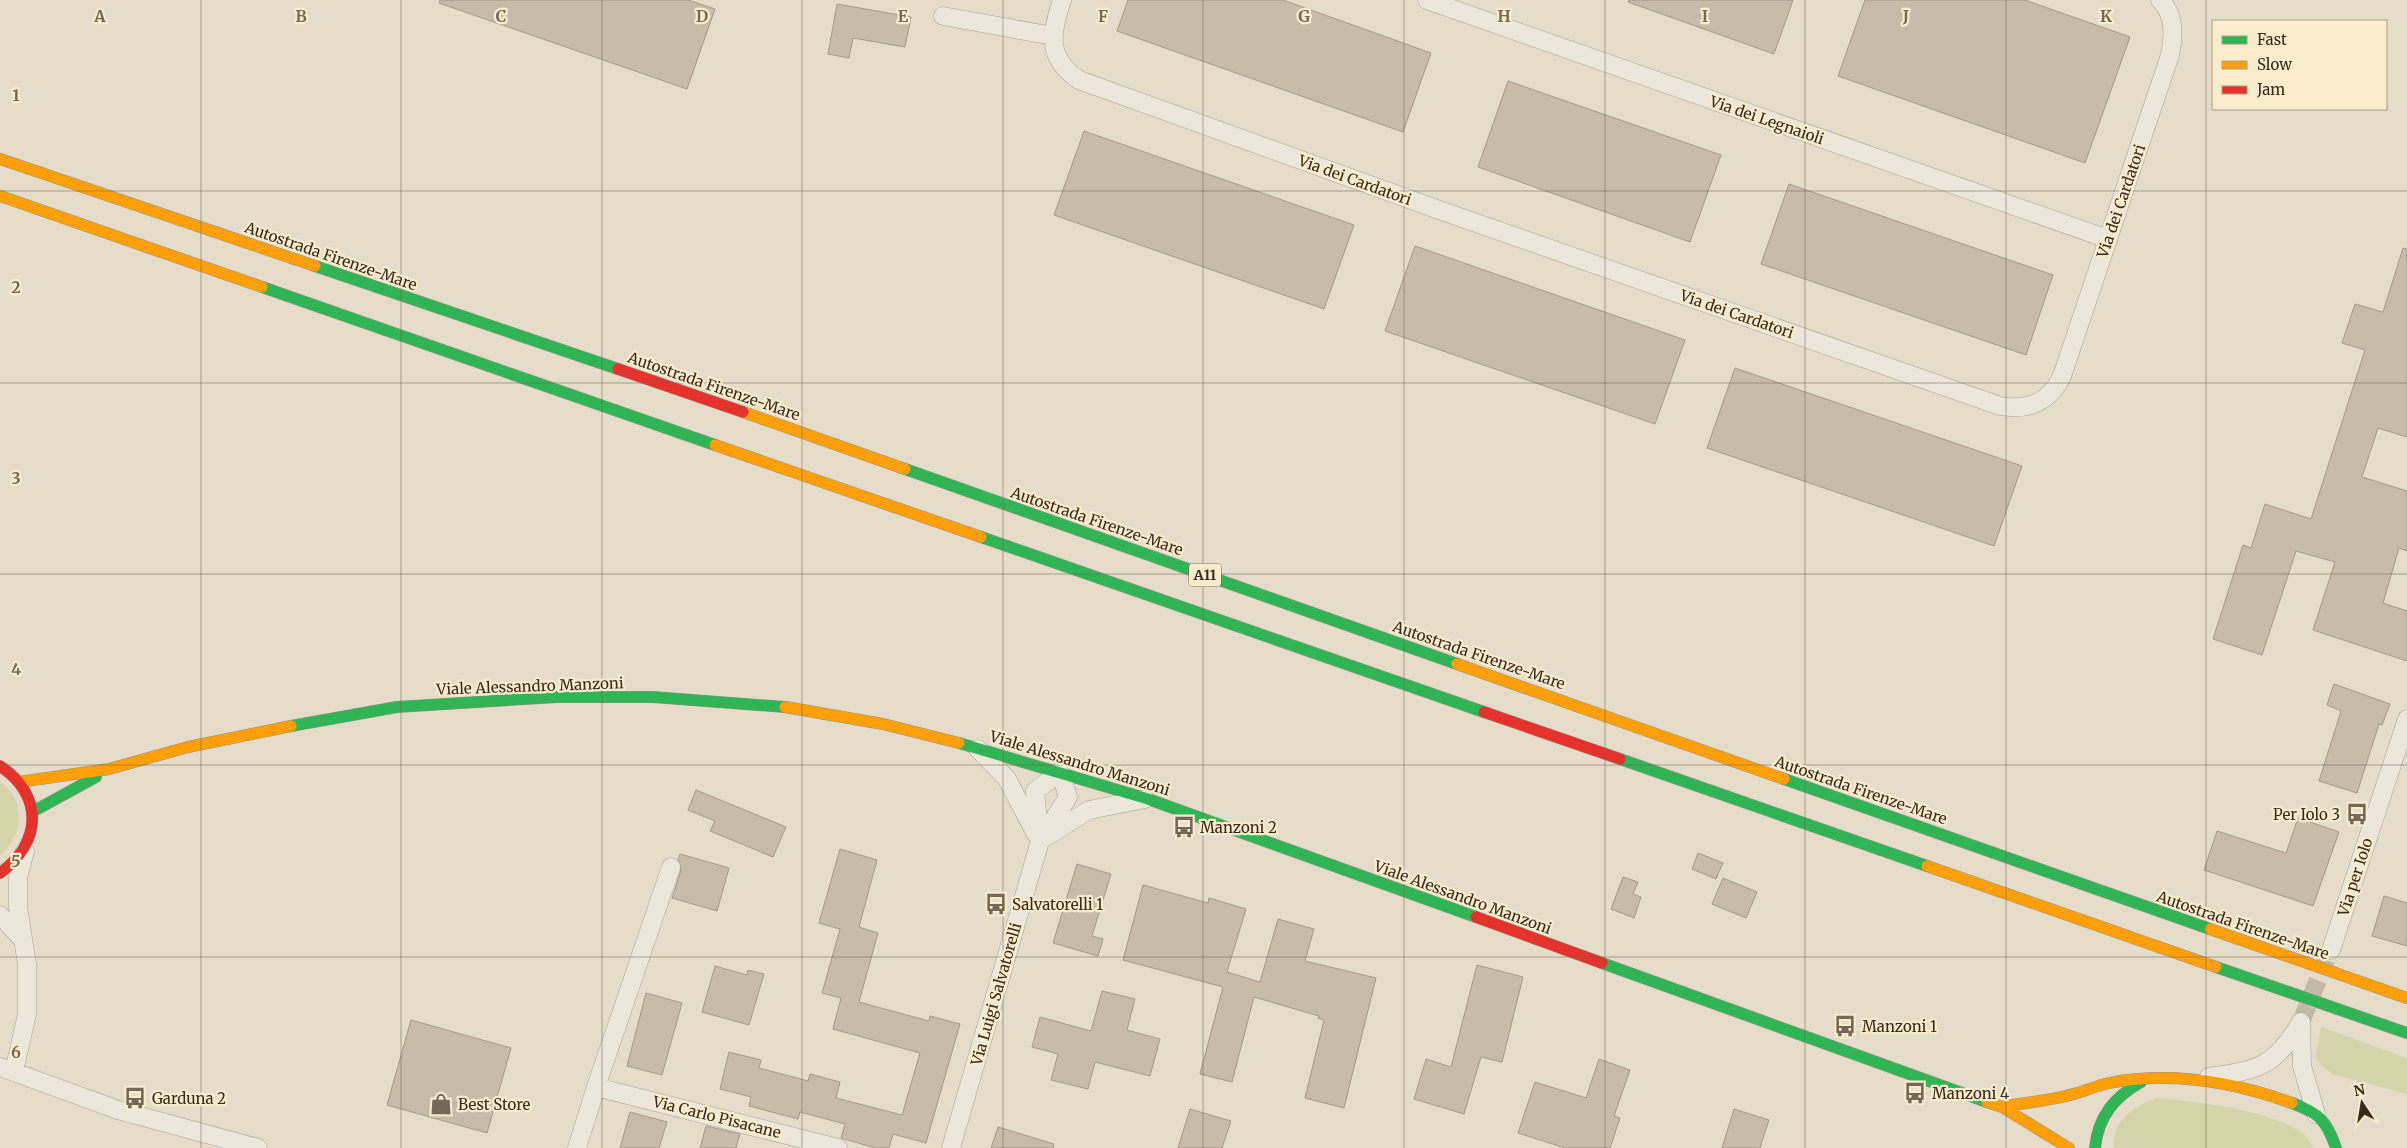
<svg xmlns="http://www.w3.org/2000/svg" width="2407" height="1148" font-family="Merriweather,serif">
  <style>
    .green { fill: #d4d5aa }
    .building { fill: #c9bbaa; stroke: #a59888 }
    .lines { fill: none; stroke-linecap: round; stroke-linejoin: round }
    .street-tunnel { stroke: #c2b9a6; stroke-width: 18; stroke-dasharray: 18 9; stroke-linecap: butt }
    .street-casing { stroke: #aaa193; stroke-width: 19 }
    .fast-casing { stroke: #999183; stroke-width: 12 }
    .slow-casing { stroke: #999183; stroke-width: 12 }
    .jam-casing { stroke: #999183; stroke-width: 12 }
    .street { stroke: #ece7db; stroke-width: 18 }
    .fast { stroke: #30b455; stroke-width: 11 }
    .slow { stroke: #ff9f0a; stroke-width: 11 }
    .jam { stroke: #e5322d; stroke-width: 11 }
    .grid { fill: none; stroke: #756858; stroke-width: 1; stroke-opacity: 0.55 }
    .labels { text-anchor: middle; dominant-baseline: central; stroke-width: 4.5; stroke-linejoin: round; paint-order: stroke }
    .shield { fill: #f8eccd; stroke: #726450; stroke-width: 1 }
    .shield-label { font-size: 14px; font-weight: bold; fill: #38291b }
    .street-label { font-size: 15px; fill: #38291b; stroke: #f8eccd }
    .poi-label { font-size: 15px; fill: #38291b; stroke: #f8eccd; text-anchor: start }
    .grid-label { font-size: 16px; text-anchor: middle; font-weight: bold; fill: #756858; stroke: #f8eccd; stroke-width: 4.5; stroke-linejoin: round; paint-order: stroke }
  </style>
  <rect width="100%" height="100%" fill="#e5ddc9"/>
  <!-- green -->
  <path class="green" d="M0 781C26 800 24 836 0 856Z
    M2321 1027 2407 1058V1094L2332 1074 2320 1064 2316 1057Z
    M2157 1098C2199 1102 2267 1109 2302 1133 2307 1136 2310 1143 2313 1148H2114C2112 1120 2133 1107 2157 1098Z"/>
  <!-- building -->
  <path class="building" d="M440 0H688L715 9 687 89 439 3Z
    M1128 0H1283L1431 53 1403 132 1117 31Z
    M1629 0H1793L1774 54 1628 2Z
    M1865 0H2025L2130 37 2085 163 1838 76Z
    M837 4 911 17 905 47 853 38 849 58 828 54Z
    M1508 81 1721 155 1690 242 1478 167Z
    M1084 131 1354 225 1324 309 1054 215Z
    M1789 184 2053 275 2026 355 1761 264Z
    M1415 246 1685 340 1655 424 1385 331Z
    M2403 248 2407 249V437L2378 428 2362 477 2407 491V551L2399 548 2383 603 2407 611V661L2313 630 2335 562 2296 551 2262 655 2213 639 2243 545 2251 548 2265 504 2311 519 2365 350 2342 343 2355 304 2383 312Z
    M1735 368 2022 466 1994 546 1707 448Z
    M2334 684 2390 704 2382 725 2379 724 2357 793 2319 781 2341 711 2327 705Z
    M696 790 786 827 773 857 710 831 715 821 688 810Z
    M2298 818 2339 832 2313 906 2204 870 2217 831 2286 853Z
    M840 849 877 860 859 927 878 933 859 1002 929 1021 930 1016 960 1024 926 1143 893 1134 889 1148H875L841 1138 845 1124 800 1112 798 1119 749 1106 751 1097 720 1089 729 1052 761 1060 759 1068 808 1081 810 1074 840 1082 836 1098 902 1115 920 1053 833 1029 841 998 822 993 840 929 819 923Z
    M1698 853 1723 863 1716 879 1692 869Z
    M680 854 729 868 717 911 672 898 681 870 678 860Z
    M1077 864 1111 874 1092 936 1103 939 1098 956 1053 943Z
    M1623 877 1638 882 1633 894 1641 897 1634 918 1611 909Z
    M1723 878 1757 892 1746 918 1712 904Z
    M1143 885 1208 903 1209 898 1246 909 1227 972 1260 982 1278 919 1314 929 1305 961 1376 978 1344 1108 1305 1098 1324 1020 1318 1018 1319 1016 1254 997 1232 1082 1200 1074 1223 987 1123 960Z
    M2384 896 2407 903V946L2372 936Z
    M1477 965 1523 977 1502 1062 1481 1057 1464 1114 1414 1099 1426 1059 1451 1067Z
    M715 966 747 975 748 970 764 974 749 1025 702 1012Z
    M1102 991 1135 999 1127 1030 1160 1039 1150 1076 1095 1062 1088 1089 1051 1080 1058 1054 1032 1047 1040 1017 1091 1031Z
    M646 993 682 1003 662 1075 627 1066Z
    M411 1020 511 1048 487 1133 387 1105Z
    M1599 1059 1630 1070 1614 1116 1620 1118 1610 1148H1565L1518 1133 1535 1082 1586 1098Z
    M1190 1109 1231 1121 1222 1148H1178Z
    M1734 1109 1769 1120 1760 1148H1722Z
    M630 1112 667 1122 659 1148H620Z
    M706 1126 740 1134 736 1148H700Z
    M998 1127 1054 1144 1053 1148H991Z"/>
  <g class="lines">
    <!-- street-tunnel -->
    <path class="street-tunnel" d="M2301 1022 2326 960"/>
    <!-- street casing -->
    <g class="street-casing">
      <path id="street" d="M1062 0C1051 33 1046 58 1079 80L1442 211 2000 406C2028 411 2050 402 2062 376L2170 55C2174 36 2175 14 2160 0
        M1427 0 2108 239
        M943 16 1053 36
        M978 749 1007 779 1036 834
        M1044 838 1089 810 1145 799
        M0 915 22 939
        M2331 950 2407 719
        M2301 1022 2302 1066 2316 1114
        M0 1067 118 1110 258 1148
        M14 1071 27 1014V964L18 907V878L25 851
        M2209 1077C2258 1070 2275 1067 2301 1022
        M596 1087 838 1148
        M577 1148 596 1087 671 867
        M951 1148 1040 841 1068 797 1060 772 1035 791 1040 841"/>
    </g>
    <!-- fast casing -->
    <g class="fast-casing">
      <path id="fast" d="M315 266 618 369
        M262 287 715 445
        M905 469 1457 664
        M981 537 1484 712
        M291 726 397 707 557 697H653L785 707
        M959 743 1148 799 1476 917
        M1620 759 1927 866
        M1784 779 2210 929
        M32 812 96 777
        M1602 963 1987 1102
        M2216 967 2407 1033
        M2292 1103C2319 1113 2327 1121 2336 1148
        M2095 1148C2098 1117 2114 1097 2141 1082"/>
    </g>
    <!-- slow casing -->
    <g class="slow-casing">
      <path id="slow" d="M0 159 315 266
        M0 196 262 287
        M743 412 905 469
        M715 445 981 537
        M1457 664 1784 779
        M785 707 883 724 959 743
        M19 782 109 769 188 747 291 726
        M1927 866 2216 967
        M2210 929 2407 998
        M1987 1102 2002 1107 2069 1148
        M2002 1107C2023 1103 2045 1101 2066 1096 2081 1093 2095 1086 2109 1083 2171 1071 2234 1082 2292 1103"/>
    </g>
    <!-- jam casing -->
    <g class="jam-casing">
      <path id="jam" d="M618 369 743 412
        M1484 712 1620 759
        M0 766C44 795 42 843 0 873
        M1476 917 1602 963"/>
    </g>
    <!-- street -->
    <use href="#street" class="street"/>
    <!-- fast -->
    <use href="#fast" class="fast"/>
    <!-- slow -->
    <use href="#slow" class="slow"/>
    <!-- jam -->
    <use href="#jam" class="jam"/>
  </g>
  <!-- grid -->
  <path class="grid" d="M201 0V1148M401 0V1148M602 0V1148M802 0V1148M1003 0V1148M1203 0V1148M1404 0V1148M1605 0V1148M1805 0V1148M2006 0V1148M2206 0V1148M0 191H2407M0 383H2407M0 574H2407M0 765H2407M0 957H2407"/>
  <!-- icons -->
  <defs>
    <g id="bus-bare" transform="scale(1.725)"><path d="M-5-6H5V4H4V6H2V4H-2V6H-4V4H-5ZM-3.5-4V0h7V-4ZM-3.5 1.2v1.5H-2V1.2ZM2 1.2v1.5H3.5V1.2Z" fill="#756858" stroke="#f8eccd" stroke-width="2.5" paint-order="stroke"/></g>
    <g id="shop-bare" transform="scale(1.725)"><path d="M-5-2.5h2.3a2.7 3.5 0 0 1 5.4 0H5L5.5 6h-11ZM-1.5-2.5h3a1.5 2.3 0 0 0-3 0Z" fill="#756858" stroke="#f8eccd" stroke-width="2.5" paint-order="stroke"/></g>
  </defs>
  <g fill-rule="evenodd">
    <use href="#bus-bare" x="2357" y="814"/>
    <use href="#bus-bare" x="1184" y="827"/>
    <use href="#bus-bare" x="996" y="904"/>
    <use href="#bus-bare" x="1845" y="1026"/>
    <use href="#bus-bare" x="1915" y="1093"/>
    <use href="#bus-bare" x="135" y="1098"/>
    <use href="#shop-bare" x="441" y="1104"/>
  </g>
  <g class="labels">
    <!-- shield labels -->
    <rect class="shield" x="1189" y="563.5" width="32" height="23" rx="4"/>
    <g class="shield-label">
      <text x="1205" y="575">A11</text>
    </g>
    <!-- street labels -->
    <g class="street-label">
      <text transform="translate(1767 120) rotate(19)">Via dei Legnaioli</text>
      <text transform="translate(1355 180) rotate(20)">Via dei Cardatori</text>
      <text transform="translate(2121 201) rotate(-71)">Via dei Cardatori</text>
      <text transform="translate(331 256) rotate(19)">Autostrada Firenze-Mare</text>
      <text transform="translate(1737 314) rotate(19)">Via dei Cardatori</text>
      <text transform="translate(714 386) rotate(19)">Autostrada Firenze-Mare</text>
      <text transform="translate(1097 521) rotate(19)">Autostrada Firenze-Mare</text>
      <text transform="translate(1479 655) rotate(19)">Autostrada Firenze-Mare</text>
      <text transform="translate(530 686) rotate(-2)">Viale Alessandro Manzoni</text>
      <text transform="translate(1080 763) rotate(17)">Viale Alessandro Manzoni</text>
      <text transform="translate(1861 790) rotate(19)">Autostrada Firenze-Mare</text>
      <text transform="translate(2355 877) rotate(-72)">Via per Iolo</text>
      <text transform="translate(1463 897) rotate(20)">Viale Alessandro Manzoni</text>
      <text transform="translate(2243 925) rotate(19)">Autostrada Firenze-Mare</text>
      <text transform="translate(996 994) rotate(-74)">Via Luigi Salvatorelli</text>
      <text transform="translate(717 1117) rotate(14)">Via Carlo Pisacane</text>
    </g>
    <!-- poi labels -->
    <g class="poi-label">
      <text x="2340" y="814" text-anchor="end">Per Iolo 3</text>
      <text x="1200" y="827">Manzoni 2</text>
      <text x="1012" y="904">Salvatorelli 1</text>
      <text x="1862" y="1026">Manzoni 1</text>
      <text x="1932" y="1093">Manzoni 4</text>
      <text x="152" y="1098">Garduna 2</text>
      <text x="458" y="1104">Best Store</text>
    </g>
  </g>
  <g class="grid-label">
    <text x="100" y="22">A</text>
    <text x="301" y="22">B</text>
    <text x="501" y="22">C</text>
    <text x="702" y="22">D</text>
    <text x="903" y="22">E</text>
    <text x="1103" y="22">F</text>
    <text x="1304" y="22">G</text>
    <text x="1504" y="22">H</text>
    <text x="1705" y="22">I</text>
    <text x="1906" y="22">J</text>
    <text x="2106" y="22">K</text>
    <text x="16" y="101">1</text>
    <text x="16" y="293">2</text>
    <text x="16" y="484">3</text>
    <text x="16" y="675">4</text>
    <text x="16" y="867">5</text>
    <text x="16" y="1058">6</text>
  </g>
  <!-- legend -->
  <rect x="2212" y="20" width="175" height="90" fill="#f8eccd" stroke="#ab9e86"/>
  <rect x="2222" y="36" width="25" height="8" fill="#30b455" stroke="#ab9e86"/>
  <text x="2257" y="45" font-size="15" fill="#38291b">Fast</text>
  <rect x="2222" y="61" width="25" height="8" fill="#ff9f0a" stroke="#ab9e86"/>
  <text x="2257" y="70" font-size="15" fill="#38291b">Slow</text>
  <rect x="2222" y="86" width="25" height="8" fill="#e5322d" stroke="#ab9e86"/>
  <text x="2257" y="95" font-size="15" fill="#38291b">Jam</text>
  <!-- north arrow -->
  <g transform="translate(2362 1103) rotate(348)" stroke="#f8eccd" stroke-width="4" paint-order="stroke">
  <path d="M0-4L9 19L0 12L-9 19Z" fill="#38291b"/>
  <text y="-8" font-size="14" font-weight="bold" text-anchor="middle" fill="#38291b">N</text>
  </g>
</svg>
